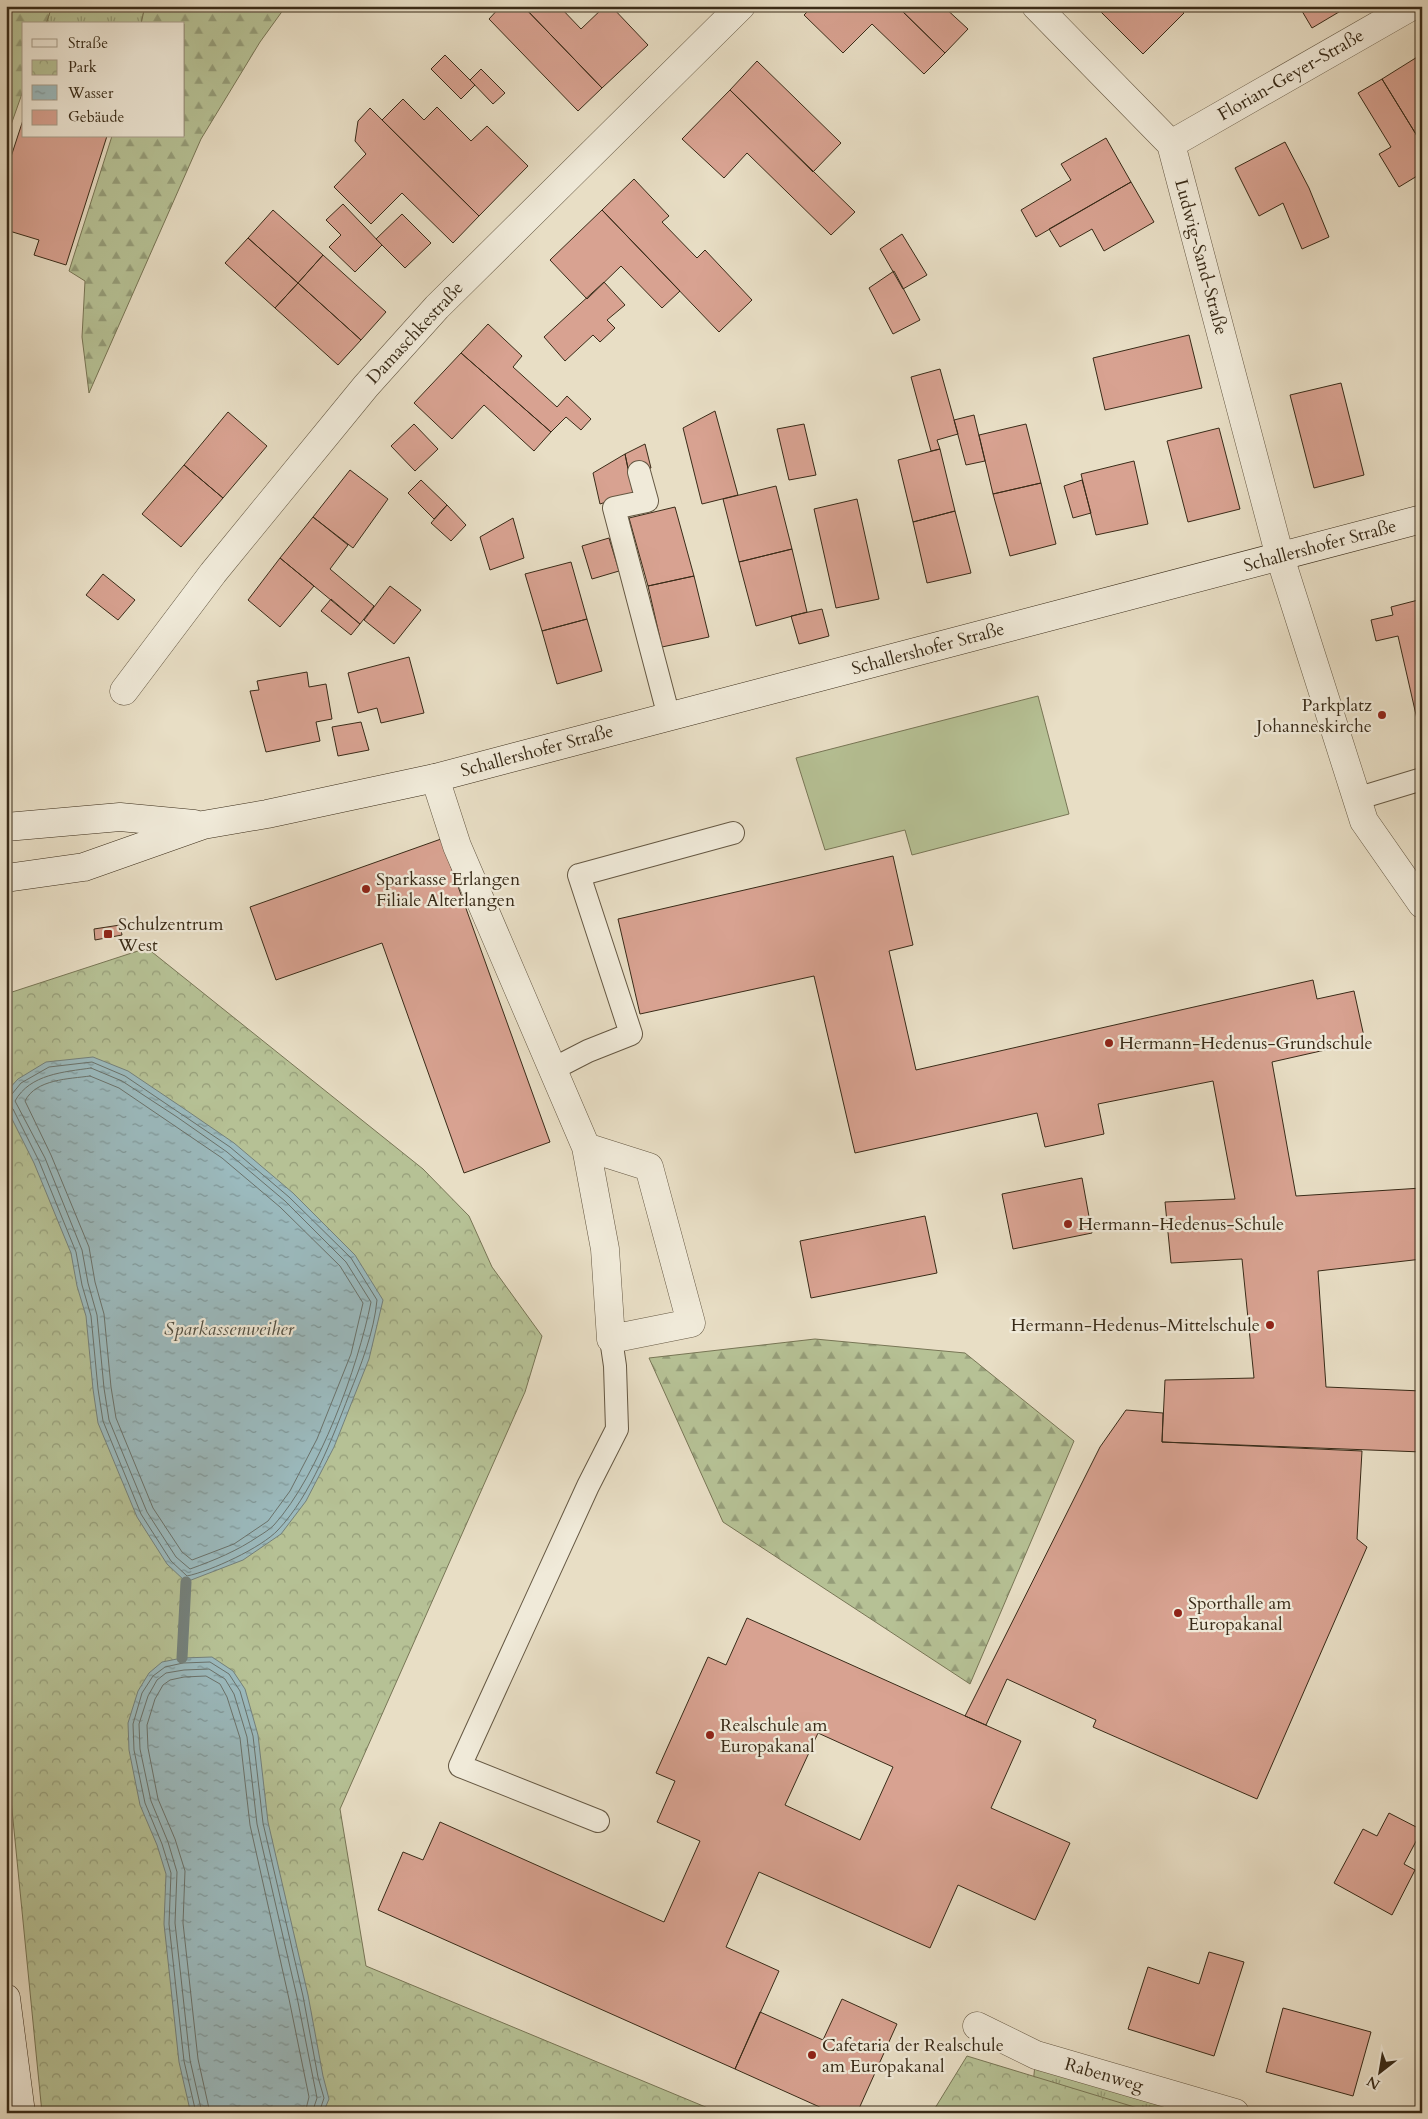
<svg xmlns="http://www.w3.org/2000/svg" width="1428" height="2119" font-family="Cardo,serif">
  <style>
    .grass { fill: url(#grass-tufts); stroke: #787656 }
    .forest { fill: url(#forest-firs); stroke: #787656 }
    .park { fill: url(#park-crowns); stroke: #787656 }
    .pitch { fill: #b6c195; stroke: #787656 }
    .water { fill: url(#water-ripples); stroke: #74817c }
    .lines { fill: none; stroke-linecap: round; stroke-linejoin: round }
    .shore { stroke: #6a726b; stroke-width: 1 }
    .stream { stroke: #74817c; stroke-width: 11 }
    .building { fill: #d8a291; stroke: #392b18; fill-rule: evenodd }
    .lane-casing { stroke: #655843; stroke-width: 24 }
    .street-casing { stroke: #655843; stroke-width: 29 }
    .secondary-casing { stroke: #392b18; stroke-width: 29 }
    .lane { stroke: #f0ead9; stroke-width: 22 }
    .street { stroke: #f0ead9; stroke-width: 28 }
    .secondary { stroke: #f0ead9; stroke-width: 28 }
    .poi-dot { fill: #8f2418; stroke: #f0ead9; stroke-width: 2 }
    .labels { text-anchor: middle; dominant-baseline: central; stroke-width: 4.5; stroke-linejoin: round; paint-order: stroke }
    .street-label { font-size: 18px; fill: #392b18; stroke: #f0ead9 }
    .poi-label { font-size: 18px; fill: #392b18; stroke: #f0ead9; text-anchor: start }
    .water-label { font-size: 19px; font-style: italic; fill: #524f42; stroke: #f0ead9 }
  </style>
  <defs>
    <pattern id="grass-tufts" width="24" height="20" patternUnits="userSpaceOnUse" patternTransform="scale(1.25)"><rect width="24" height="20" fill="#b6c195"/><path d="M3 7l-1-3M5 7V3M7 7l1-3M15 17l-1-3M17 17v-4M19 17l1-3" fill="none" stroke="#959d79"/></pattern>
    <pattern id="forest-firs" width="22" height="20" patternUnits="userSpaceOnUse" patternTransform="scale(1.25)"><rect width="22" height="20" fill="#b6c195"/><path d="M5 1l3.5 6h-7zM16 11l3.5 6h-7z" fill="#959d79"/></pattern>
    <pattern id="park-crowns" width="20" height="18" patternUnits="userSpaceOnUse" patternTransform="scale(1.25)"><rect width="20" height="18" fill="#b6c195"/><path d="M2 6a3 3 0 1 1 6 0M12 15a3 3 0 1 1 6 0" fill="none" stroke="#959d79"/></pattern>
    <pattern id="water-ripples" width="26" height="14" patternUnits="userSpaceOnUse" patternTransform="scale(1.25)"><rect width="26" height="14" fill="#9bbabe"/><path d="M2 4q2-2 4 0t4 0M15 11q2-2 4 0t4 0" fill="none" stroke="#7f9799"/></pattern>
  </defs>
  <rect width="100%" height="100%" fill="#e8dec5"/>
  <filter id="stains"><feTurbulence type="fractalNoise" baseFrequency=".004" numOctaves="4"/><feColorMatrix values="0 0 0 0 .2 0 0 0 0 .09 0 0 0 0 .02 0 0 0 .5 -.17"/></filter>
  <radialGradient id="worn" r=".72"><stop offset=".6" stop-color="#630" stop-opacity="0"/><stop offset="1" stop-color="#630" stop-opacity=".3"/></radialGradient>
  <!-- grass -->
  <path class="grass" d="M52 6H145L141 24H46Z
    M1036 2055 1235 2113H1030Z"/>
  <!-- forest -->
  <path class="forest" d="M6 6H52L46 24H24V88L6 139Z
    M145 6H286L260 42 201 139 89 393 82 337 85 281 69 271 112 136H184V24H141Z
    M815 1339 965 1353 1074 1441 970 1684 723 1522 649 1358Z"/>
  <!-- park -->
  <path class="park" d="M147 948 423 1169 469 1216 492 1267 542 1336 525 1392 340 1809 366 1966 720 2113H42L6 1749V994Z
    M967 2056 1154 2113H932Z"/>
  <!-- pitch -->
  <path class="pitch" d="M1038 696 1069 814 912 855 905 830 825 850 796 758Z"/>
  <!-- water -->
  <path class="water" d="M93 1057 128 1071 183 1108 234 1143 293 1193 355 1255 383 1300 369 1359 334 1447 306 1501 281 1534 243 1560 186 1582 167 1564 137 1517 98 1423 93 1389 86 1316 77 1286 71 1253 34 1163 7 1109 6 1092 18 1079 46 1062Z
    M212 1657 233 1671 245 1689 258 1735 268 1822 308 1995 323 2076 329 2099 323 2113H192L190 2110 179 2062 164 1924 166 1874 157 1845 140 1805 129 1750 128 1723 138 1691 149 1673 162 1662 182 1658Z"/>
  <g class="lines">
    <!-- shore -->
    <path class="shore" d="M91 1068 122 1081 177 1117 227 1152 285 1201 346 1262 371 1302C358 1367 319 1475 274 1525 270 1529 264 1533 259 1536 237 1551 215 1560 190 1569L176 1557 147 1512 109 1420 104 1388 97 1315 88 1283 82 1250 45 1158 15 1101C30 1074 64 1072 91 1068Z
      M90 1076 119 1088 222 1158 280 1207 340 1266 363 1303 351 1354 317 1439 290 1491 268 1521 234 1544 192 1560 182 1552 153 1508 116 1418 111 1387 104 1314 95 1282 89 1247 51 1155 25 1101C36 1079 69 1079 90 1076Z
      M6 1095 12 1094 21 1083 49 1067 92 1062 125 1076 230 1147 289 1197 351 1258 377 1300C374 1332 361 1365 349 1395 332 1439 311 1495 278 1530 261 1548 211 1571 187 1576L171 1561 141 1514 103 1421 98 1389 91 1316 82 1285 76 1252 39 1161 13 1109 6 1106
      M196 2113 184 2061 169 1924 171 1873 162 1844 145 1803 134 1750 133 1724 142 1693 153 1676 165 1667 183 1663 210 1662 229 1674 240 1691 253 1736 263 1823 303 1996 318 2077 324 2098 319 2113
      M202 2113 190 2060 175 1923 177 1872 168 1842 151 1801 140 1749 139 1724 148 1696 157 1680 166 1673 184 1670 209 1669 225 1679 234 1694 247 1737 257 1824 297 1997 317 2098 312 2113
      M210 2113 198 2059 183 1923 185 1871 175 1839 158 1799 148 1748 147 1725 155 1699 163 1685 170 1680 184 1677 206 1676 220 1684 227 1697 240 1738 250 1825 289 1999 309 2097 305 2113"/>
    <!-- stream -->
    <path class="stream" d="M182 1658 186 1582"/>
  </g>
  <!-- building -->
  <path class="building" d="M501 6H523L602 88 578 111 489 19Z
    M523 6H559L581 29 605 6H611L648 45 602 88Z
    M813 6H897L945 53 924 74 872 24 843 53 804 15Z
    M897 6H943L968 29 945 53Z
    M1099 6H1177L1184 13 1143 54 1097 8Z
    M1299 6H1349L1312 28Z
    M1422 54V144L1382 79Z
    M445 55 475 85 461 99 431 69Z
    M757 61 841 143 813 172 730 90Z
    M481 69 505 93 493 104 470 80Z
    M1382 79 1422 144V173L1399 187 1379 154 1391 147 1358 93Z
    M730 90 855 212 831 235 747 153 724 178 682 139Z
    M403 99 424 120 437 107 471 141 487 126 528 166 479 216 382 120Z
    M370 108 479 216 453 243 402 193 371 224 334 187 366 154 355 141 358 121Z
    M24 117V136H107L66 265 34 255 39 240 6 230V172Z
    M1106 138 1131 182 1036 237 1021 210 1071 180 1061 164Z
    M1285 142 1309 188 1329 237 1302 249 1283 203 1259 216 1235 168Z
    M634 179 669 216 662 222 697 258 705 250 752 300 719 332 602 210Z
    M1131 182 1154 222 1104 251 1092 229 1060 247 1049 229Z
    M343 204 382 245 355 272 329 247 341 235 326 220Z
    M273 210 323 255 298 283 248 238Z
    M602 210 680 291 662 308 621 266 587 299 550 260Z
    M402 214 431 243 405 268 376 239Z
    M902 234 927 275 903 289 880 249Z
    M248 238 298 283 275 308 225 263Z
    M323 255 386 312 361 340 298 283Z
    M894 271 920 320 893 334 869 288Z
    M604 282 625 305 607 320 615 328 600 342 593 335 565 361 544 337Z
    M298 283 361 340 338 365 275 308Z
    M1422 314V329L1418 315Z
    M488 324 522 356 513 367 557 407 567 396 591 419 581 430 566 417 551 432 461 353Z
    M1189 335 1202 388 1105 410 1093 358Z
    M461 353 551 432 534 451 484 405 452 439 414 403Z
    M940 369 958 434 937 440 940 449 931 451 911 377Z
    M1341 383 1364 475 1314 488 1290 395Z
    M715 411 738 495 702 504 683 428Z
    M228 412 267 446 223 498 184 465Z
    M974 415 985 461 966 465 954 420Z
    M414 424 438 449 415 471 391 446Z
    M804 424 816 475 789 480 777 429Z
    M1026 424 1041 483 993 494 979 435Z
    M1219 428 1240 509 1188 522 1167 441Z
    M645 444 651 468 629 473 625 454Z
    M940 449 955 511 913 522 898 460Z
    M625 454 633 493 600 504 593 473Z
    M1134 461 1148 524 1096 535 1081 474Z
    M184 465 223 498 181 547 142 514Z
    M350 470 388 499 353 548 313 517Z
    M421 480 447 505 434 519 408 493Z
    M1082 480 1091 513 1073 518 1064 486Z
    M1041 483 1056 544 1010 556 993 494Z
    M776 486 792 549 739 562 723 499Z
    M857 499 879 599 836 608 814 509Z
    M447 505 466 525 451 541 431 523Z
    M675 507 694 576 648 586 629 518Z
    M955 511 971 573 927 583 913 522Z
    M313 517 348 545 330 569 374 606 360 624 280 558Z
    M513 518 524 558 490 570 480 537Z
    M609 538 619 571 592 579 582 546Z
    M792 549 807 612 756 626 739 562Z
    M280 558 314 586 280 627 248 600Z
    M571 562 587 619 542 631 525 574Z
    M103 574 135 600 118 620 86 595Z
    M694 576 709 637 662 647 648 586Z
    M390 586 421 610 394 644 364 620Z
    M331 599 360 624 351 635 321 611Z
    M1422 599V741L1398 636 1376 641 1371 620 1393 615 1391 607Z
    M822 609 829 636 799 644 791 616Z
    M587 619 602 671 557 684 542 631Z
    M409 657 424 713 381 723 377 708 358 713 348 673Z
    M307 672 309 687 326 684 332 719 316 722 320 741 266 752 250 691 259 690 257 681Z
    M361 722 369 750 338 756 332 727Z
    M441 839 550 1142 464 1173 382 943 276 980 250 907Z
    M893 856 913 945 889 951 916 1070 1313 980 1317 999 1354 991 1365 1041 1272 1062 1296 1196 1422 1188V1259L1318 1271 1326 1387 1422 1391V1452L1162 1442 1165 1380 1254 1378 1242 1259 1171 1263 1165 1202 1235 1199 1213 1081 1098 1104 1104 1134 1045 1147 1037 1113 855 1153 814 976 640 1014 618 919Z
    M120 925 122 935 95 940 94 929Z
    M1082 1178 1092 1233 1013 1249 1002 1194Z
    M925 1216 937 1273 811 1298 800 1241Z
    M1126 1410 1163 1413 1162 1442 1362 1451 1357 1539 1367 1547 1257 1799 1093 1727 1096 1720 1007 1679 986 1725 965 1716 1100 1447Z
    M747 1618 1021 1741 991 1808 1070 1843 1035 1920 958 1885 930 1948 759 1872 726 1947 779 1971 735 2069 378 1910 403 1852 423 1860 440 1822 664 1922 700 1841 657 1822 675 1781 656 1773 708 1657 726 1665ZM818 1733 893 1767 860 1840 785 1805Z
    M1389 1813 1422 1830 1404 1864 1415 1870 1392 1915 1334 1883 1363 1829 1377 1836Z
    M1209 1952 1244 1962 1214 2056 1128 2029 1148 1967 1199 1984Z
    M842 1999 897 2024 857 2113H833L735 2069 760 2012 823 2040Z
    M1283 2008 1371 2032 1353 2096 1266 2072Z"/>
  <g class="lines">
    <!-- lane casing -->
    <g class="lane-casing">
      <path id="lane" d="M639 472 647 501 614 508 669 717
        M1356 799 1422 779
        M553 1069 588 1051 631 1034 579 875 733 833
        M598 1821 460 1766 588 1486 617 1429 615 1366 611 1339"/>
    </g>
    <!-- street casing -->
    <g class="street-casing">
      <path id="street" d="M1036 6 1171 144 1280 557 1364 821 1422 904
        M1171 144 1412 6
        M124 691 213 573 366 386 437 307 741 6
        M435 778 457 846 586 1147 649 1167 691 1323 611 1339 605 1249 586 1147
        M977 2026 1036 2055 1235 2113"/>
    </g>
    <!-- secondary casing -->
    <g class="secondary-casing">
      <path id="secondary" d="M6 827 120 817 194 824
        M6 878 84 867 203 825 267 814 435 778 1422 519
        M6 1998 21 2113"/>
    </g>
    <!-- lane -->
    <use href="#lane" class="lane"/>
    <!-- street -->
    <use href="#street" class="street"/>
    <!-- secondary -->
    <use href="#secondary" class="secondary"/>
  </g>
  <!-- markers -->
  <g class="poi-dot">
    <circle cx="1382" cy="715" r="5"/>
    <circle cx="366" cy="889" r="5"/>
    <rect x="103" y="929" width="10" height="10" rx="2.5"/>
    <circle cx="1109" cy="1043" r="5"/>
    <circle cx="1068" cy="1224" r="5"/>
    <circle cx="1270" cy="1325" r="5"/>
    <circle cx="1178" cy="1613" r="5"/>
    <circle cx="710" cy="1735" r="5"/>
    <circle cx="812" cy="2055" r="5"/>
  </g>
  <g class="labels">
    <!-- street labels -->
    <g class="street-label">
      <text transform="translate(1291 75) rotate(-30)">Florian-Geyer-Straße</text>
      <text transform="translate(1201 257) rotate(75)">Ludwig-Sand-Straße</text>
      <text transform="translate(415 333) rotate(-47)">Damaschkestraße</text>
      <text transform="translate(1320 546) rotate(-15)">Schallershofer Straße</text>
      <text transform="translate(928 649) rotate(-15)">Schallershofer Straße</text>
      <text transform="translate(537 751) rotate(-15)">Schallershofer Straße</text>
      <text transform="translate(1104 2075) rotate(16)">Rabenweg</text>
    </g>
    <!-- poi labels -->
    <g class="poi-label">
      <text x="1372" y="705" text-anchor="end">Parkplatz<tspan x="1372" dy="21">Johanneskirche</tspan></text>
      <text x="376" y="879">Sparkasse Erlangen<tspan x="376" dy="21">Filiale Alterlangen</tspan></text>
      <text x="118" y="924">Schulzentrum<tspan x="118" dy="21">West</tspan></text>
      <text x="1119" y="1043">Hermann-Hedenus-Grundschule</text>
      <text x="1078" y="1224">Hermann-Hedenus-Schule</text>
      <text x="1260" y="1325" text-anchor="end">Hermann-Hedenus-Mittelschule</text>
      <text x="1188" y="1603">Sporthalle am<tspan x="1188" dy="21">Europakanal</tspan></text>
      <text x="720" y="1725">Realschule am<tspan x="720" dy="21">Europakanal</tspan></text>
      <text x="822" y="2045">Cafetaria der Realschule<tspan x="822" dy="21">am Europakanal</tspan></text>
    </g>
    <!-- water labels -->
    <g class="water-label">
      <text x="229" y="1329">Sparkassenweiher</text>
    </g>
  </g>
  <!-- margin -->
  <rect width="1428" height="2119" fill="none" stroke="#e8dec5" stroke-width="25"/>
  <rect x="8" y="8" width="1413" height="2104" fill="none" stroke="#392b18" stroke-width="2.5"/>
  <rect x="12" y="12" width="1403" height="2094" fill="none" stroke="#392b18"/>
  <!-- legend -->
  <rect x="22" y="22" width="162" height="115" fill="#f0ead9" stroke="#a79e8c"/>
  <rect x="32" y="39" width="25" height="8" fill="#f0ead9" stroke="#a79e8c"/>
  <text x="68" y="48" font-size="15" fill="#392b18">Straße</text>
  <rect x="32" y="60" width="25" height="15" fill="url(#park-crowns)" stroke="#a79e8c"/>
  <text x="68" y="72" font-size="15" fill="#392b18">Park</text>
  <rect x="32" y="85" width="25" height="15" fill="url(#water-ripples)" stroke="#a79e8c"/>
  <text x="68" y="98" font-size="15" fill="#392b18">Wasser</text>
  <rect x="32" y="110" width="25" height="15" fill="#d8a291" stroke="#a79e8c"/>
  <text x="68" y="122" font-size="15" fill="#392b18">Gebäude</text>
  <!-- north arrow -->
  <g transform="translate(1380 2072) rotate(211)" stroke="#f0ead9" stroke-width="4" paint-order="stroke">
  <path d="M0-4L9 19L0 12L-9 19Z" fill="#392b18"/>
  <text y="-8" font-size="14" font-weight="bold" text-anchor="middle" fill="#392b18">N</text>
  </g>
  <rect width="100%" height="100%" filter="url(#stains)"/>
  <rect width="100%" height="100%" fill="url(#worn)"/>
</svg>
